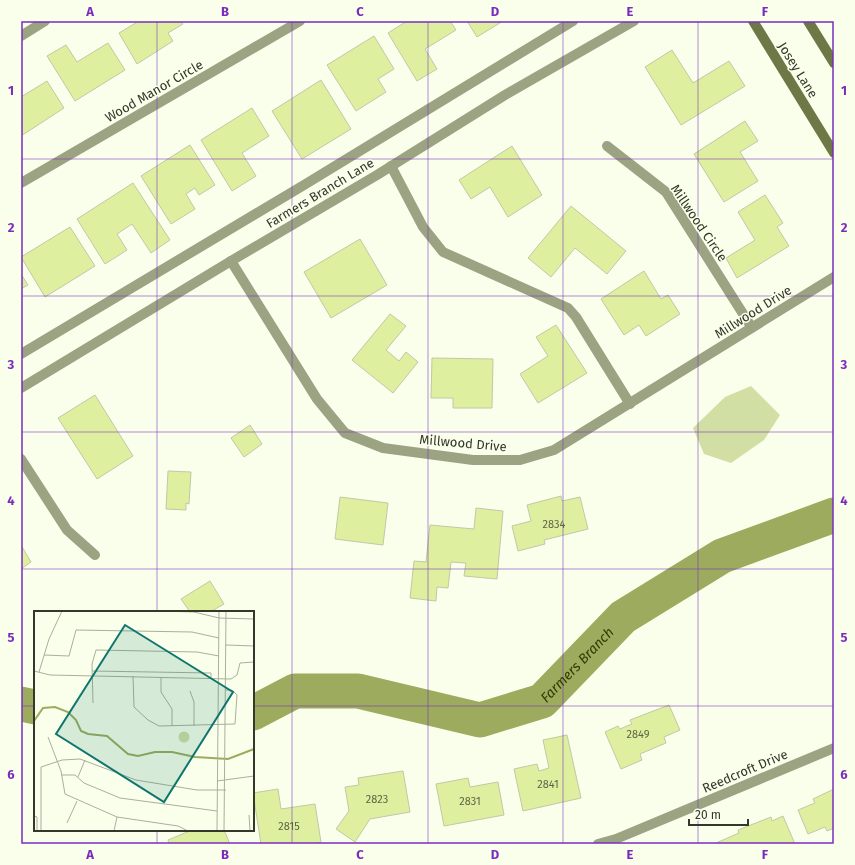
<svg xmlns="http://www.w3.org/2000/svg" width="855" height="865" font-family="'Fira Sans',sans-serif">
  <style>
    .green { fill: #d1dea4 }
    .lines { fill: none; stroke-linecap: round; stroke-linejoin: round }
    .river { stroke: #9cab5e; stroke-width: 35 }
    .building { fill: #deef9f; stroke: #c1c8a7 }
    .service { stroke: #9ba382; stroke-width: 10 }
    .minor { stroke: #9ba382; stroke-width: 10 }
    .tertiary { stroke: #9ba382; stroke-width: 10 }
    .secondary { stroke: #6e7847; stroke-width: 10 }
    .grid { fill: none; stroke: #7b2cbf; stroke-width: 1; stroke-opacity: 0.55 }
    .labels { text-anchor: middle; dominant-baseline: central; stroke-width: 3; stroke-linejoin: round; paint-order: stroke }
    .number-label { font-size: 11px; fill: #5e6547 }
    .street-label { font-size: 13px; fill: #34372a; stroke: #f9ffea }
    .water-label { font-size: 14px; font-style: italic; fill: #323b00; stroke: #f9ffea }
    .inset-river { fill: none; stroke: #9cab5e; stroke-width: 2 }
    .inset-road { fill: none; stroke: #aaaf9d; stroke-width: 1 }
    .view { fill: #0f766e; fill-opacity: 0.15; stroke: #0f766e; stroke-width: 2 }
    .inset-edge { fill: none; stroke: #34372a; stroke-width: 2 }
    .neatline { fill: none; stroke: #7b2cbf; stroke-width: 1.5 }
    .grid-label { font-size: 13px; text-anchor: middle; font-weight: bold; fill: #7b2cbf }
  </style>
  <rect width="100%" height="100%" fill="#f9ffea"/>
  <!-- green -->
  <path class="green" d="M751 386 780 415 764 440 731 463 704 454 693 428 725 397Z"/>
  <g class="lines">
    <!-- river -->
    <g class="river">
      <path d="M21 704 35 707"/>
      <path id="s1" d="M253 713 295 691H358L480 720 542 701 623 617 722 556 834 515"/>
    </g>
  </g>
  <!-- building -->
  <path class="building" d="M139 21H180L183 24 168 33 173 41 137 64 119 33Z
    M407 21H450L456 30 425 49 437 69 417 81 388 33Z
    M467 21H503L477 37Z
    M374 36 394 69 378 79 386 92 356 111 327 65Z
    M108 43 125 70 75 101 47 56 66 45 77 62Z
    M672 50 693 83 729 61 745 86 681 125 645 67Z
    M321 80 351 129 302 159 272 111Z
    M47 81 64 108 21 136V97Z
    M252 108 269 136 242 153 256 176 232 191 201 140Z
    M745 121 758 141 740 152 758 181 724 202 694 154Z
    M190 145 215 185 199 195 195 188 186 194 195 209 171 224 141 176Z
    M512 146 542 195 508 217 490 187 471 199 459 180Z
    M133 183 170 240 151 253 132 224 117 234 127 250 105 264 77 219Z
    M765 195 783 223 777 227 789 246 737 278 726 258 755 240 738 212Z
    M571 206 626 251 607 274 575 248 551 277 528 258Z
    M70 227 95 266 45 297 21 257Z
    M360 239 387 285 331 318 304 272Z
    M644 271 661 299 668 295 680 314 646 336 639 325 624 335 601 299Z
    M21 274 28 285 21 289Z
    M390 314 406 326 386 350 399 361 406 352 418 362 393 393 352 360Z
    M556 325 587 373 538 403 520 374 548 356 536 337Z
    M432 358 493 359 492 408H453V398H431Z
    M95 395 133 456 97 479 58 418Z
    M250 425 262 444 244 457 231 438Z
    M168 471 191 472 189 504 186 503V510L166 509Z
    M561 496 562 501 580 497 588 529 544 540 545 544 518 551 512 526 531 521 527 505Z
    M340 497 388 503 383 545 335 539Z
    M476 508 503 511 497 579 464 576 466 563 451 562 448 588 437 587 436 601 410 598 414 561 426 562 430 525 474 529Z
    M21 545 31 562 21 569Z
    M210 581 224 604 210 612H190L181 599Z
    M669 705 680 730 664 737 666 743 640 754 642 760 621 769 605 732 618 726 620 729 632 724 630 720Z
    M567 735 581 798 523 811 514 769 537 764 539 771 549 768 543 740Z
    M403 771 410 812 370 819 355 842 336 829 349 811 345 787 359 785 358 778Z
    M468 778 470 787 498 782 504 815 444 826 436 784Z
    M278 789 281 809 315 804 321 842 315 844H261L253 793Z
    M834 789V828L827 831 825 827 808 834 798 810 815 803 813 799Z
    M783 816 795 844H717L716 843 739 833 738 830 771 817 772 821Z
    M192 830H224L230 844H169L168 840Z"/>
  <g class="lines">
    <!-- service -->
    <path class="service" d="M21 36 45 21
      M391 166 423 227 443 252 568 308 576 317 630 404
      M21 354 304 185 573 21"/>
    <!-- minor -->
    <path class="minor" d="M607 146 666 192 752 328
      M21 183 300 21
      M231 261 317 399 345 433 383 448 473 460H520L554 450 834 277
      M21 459 67 530 95 555
      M598 844 616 839 834 748"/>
    <!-- tertiary -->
    <path class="tertiary" d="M21 388 231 261 377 175 505 95 634 21"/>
    <!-- secondary -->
    <path class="secondary" d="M753 21 834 153
      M808 21 834 63"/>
  </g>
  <!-- grid -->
  <path class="grid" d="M157 21V612M292 21V844M428 21V844M563 21V844M698 21V844M21 159H834M21 296H834M21 432H834M21 569H834M21 706H35M253 706H834M157 830V844"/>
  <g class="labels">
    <!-- number labels -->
    <g class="number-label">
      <text x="554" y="524">2834</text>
      <text x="638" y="734">2849</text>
      <text x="548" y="784">2841</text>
      <text x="377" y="799">2823</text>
      <text x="470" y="801">2831</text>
      <text x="289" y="826">2815</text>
    </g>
    <!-- street labels -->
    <g class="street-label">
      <text transform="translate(798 70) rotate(58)">Josey Lane</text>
      <text transform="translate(154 91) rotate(-30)">Wood Manor Circle</text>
      <text transform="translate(320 193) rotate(-31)">Farmers Branch Lane</text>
      <text transform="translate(699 223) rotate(56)">Millwood Circle</text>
      <text transform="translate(753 312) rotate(-32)">Millwood Drive</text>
      <text transform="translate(463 443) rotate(5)">Millwood Drive</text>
      <text transform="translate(745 771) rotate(-23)">Reedcroft Drive</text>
    </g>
    <!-- water labels -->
    <g class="water-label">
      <text stroke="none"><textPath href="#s1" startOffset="351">Farmers Branch</textPath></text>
    </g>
  </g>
  <!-- overview -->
  <g transform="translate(34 611)">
    <rect width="220" height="220" fill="#f9ffea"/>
    <path d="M144.5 126a5.5 5.5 0 1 1 11 0a5.5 5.5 0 1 1-11 0Z" fill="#d1dea4"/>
    <path class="inset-river" d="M0 110 9 97 21 96 34 101 42 109 47 120 54 123 73 125 94 143 104 145 121 141H138L161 146 194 148 220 138"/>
    <path class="inset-road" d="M128 0 160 1 185 7 220 8M192 34 220 35M10 44 35 45 42 19 158 21 185 27M0 60 16 64 197 68 203 64 206 52 220 51M58 60 177 62V67M5 61 15 28 28 0M99 65 100 96 114 109 125 115 201 113 203 84 198 79H191M127 66V81L138 98V115M156 80 160 91V115M59 92 58 53 62 39 163 41 185 45M14 126 27 160 31 183 83 206 144 215 154 220M27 164H41L50 172 86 187 183 200M44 166 51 149M183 170 220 165M215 204 216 220M0 205 3 206V220M33 212 43 190M7 220V156L28 149 46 148 102 169 163 179H192M80 220 83 206M183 220 185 0M190 220 192 0"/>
    <path class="view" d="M91 14 199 81 130 191 22 123Z"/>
    <rect width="220" height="220" class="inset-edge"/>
  </g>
  <!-- border -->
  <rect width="855" height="865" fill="none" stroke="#f9ffea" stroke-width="44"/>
  <!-- scale -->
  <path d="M689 819v6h59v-6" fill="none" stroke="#34372a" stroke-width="2"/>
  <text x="695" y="819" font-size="12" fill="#34372a" stroke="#f9ffea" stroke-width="3" paint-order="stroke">20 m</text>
  <rect x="22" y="22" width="811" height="821" class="neatline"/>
  <g class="grid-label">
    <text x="90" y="16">A</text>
    <text x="225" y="16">B</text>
    <text x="360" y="16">C</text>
    <text x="495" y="16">D</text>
    <text x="630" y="16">E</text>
    <text x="765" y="16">F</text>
    <text x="11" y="95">1</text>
    <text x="844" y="95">1</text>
    <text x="11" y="232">2</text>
    <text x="844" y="232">2</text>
    <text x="11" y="369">3</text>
    <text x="844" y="369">3</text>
    <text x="11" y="505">4</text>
    <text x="844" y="505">4</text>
    <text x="11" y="642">5</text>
    <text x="844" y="642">5</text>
    <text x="11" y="779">6</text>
    <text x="844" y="779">6</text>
    <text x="90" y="859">A</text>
    <text x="225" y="859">B</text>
    <text x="360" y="859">C</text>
    <text x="495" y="859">D</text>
    <text x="630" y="859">E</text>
    <text x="765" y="859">F</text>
  </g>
</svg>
